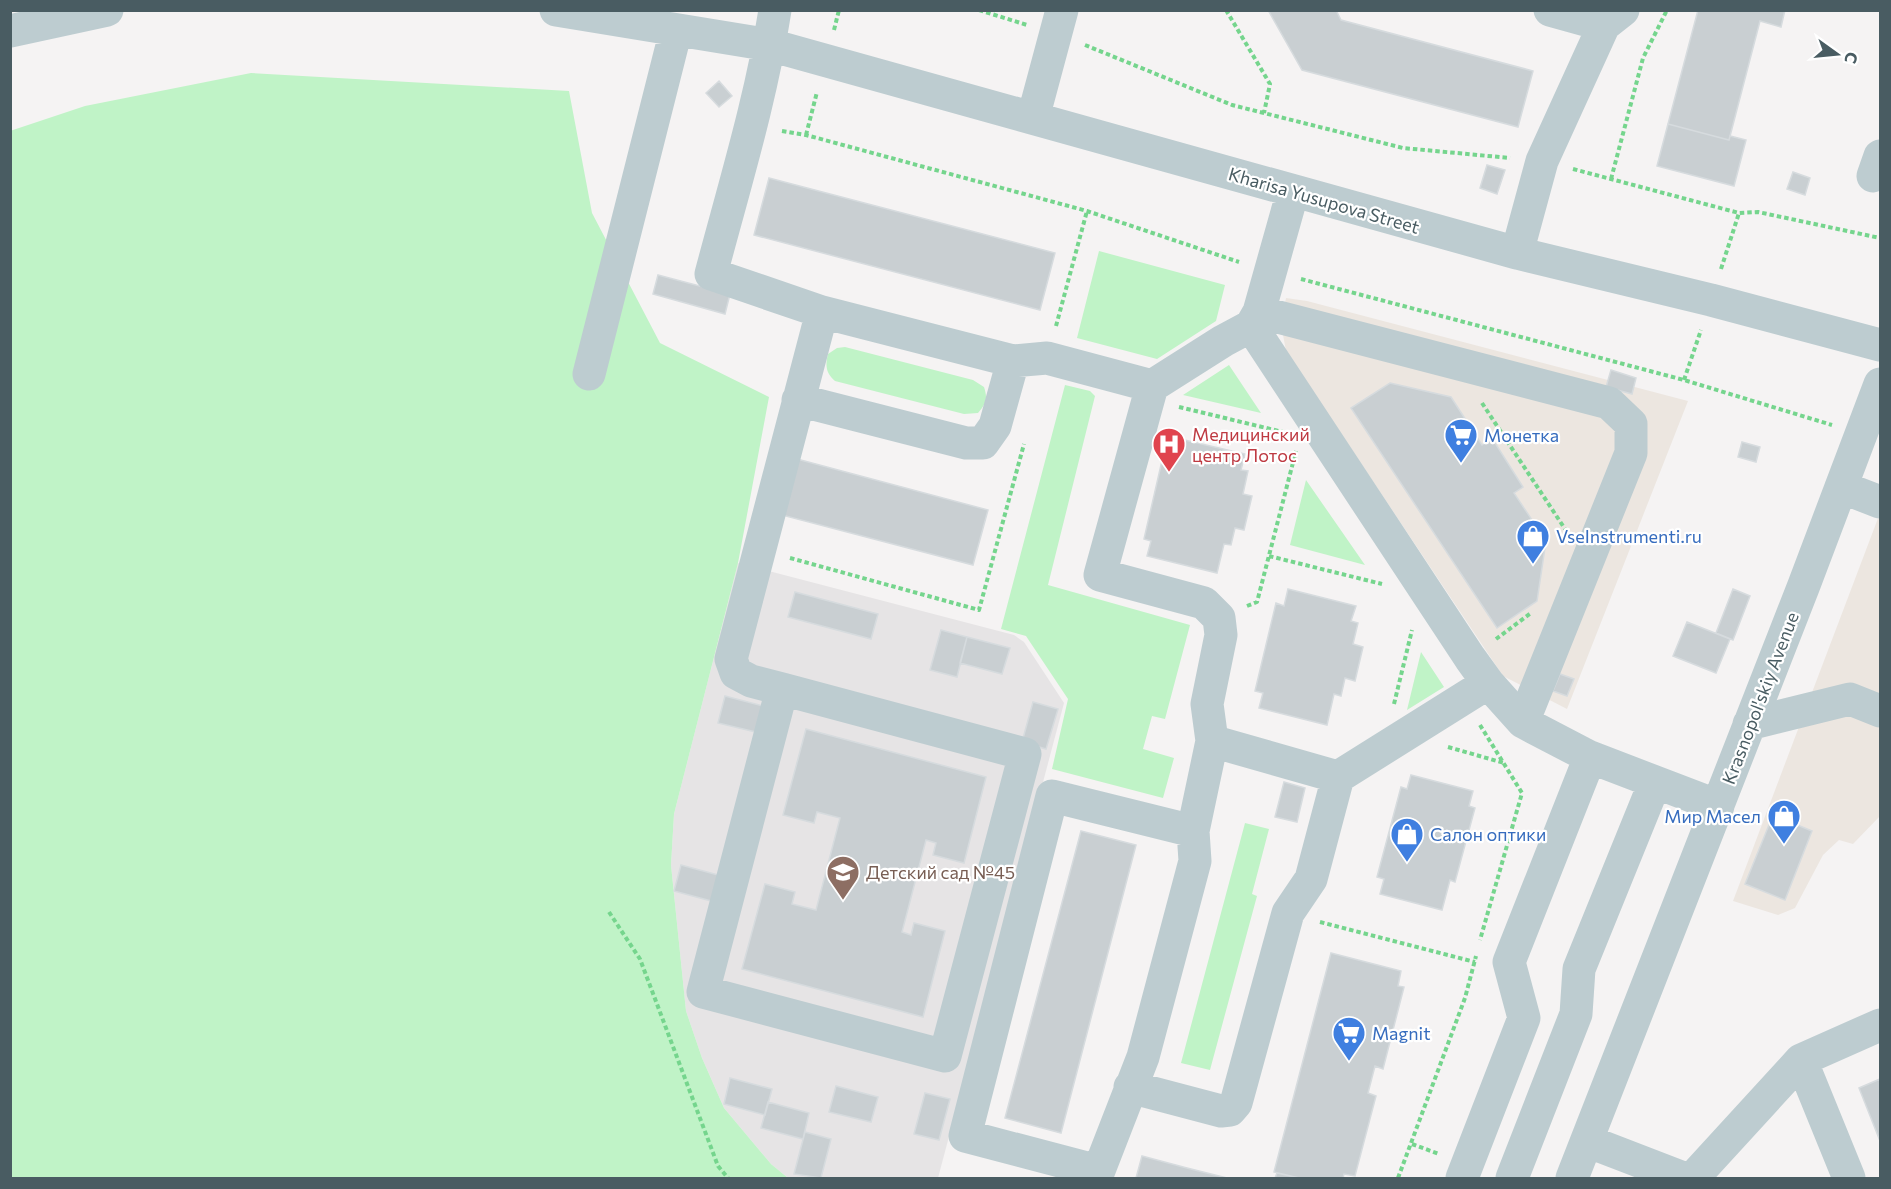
<svg xmlns="http://www.w3.org/2000/svg" width="1891" height="1189" font-family="Commissioner,sans-serif">
  <style>
    .commercial { fill: #ece6e0 }
    .education { fill: #e6e4e5 }
    .green { fill: #c0f3c7 }
    .building { fill: #c9cfd2; stroke: #d6dbde; stroke-width: 1.5 }
    .lines { fill: none; stroke-linecap: round; stroke-linejoin: round }
    .path { stroke: #75d58d; stroke-width: 4; stroke-dasharray: 4.5 3; stroke-linecap: butt }
    .minor { stroke: #bdccd0; stroke-width: 33 }
    .labels { text-anchor: middle; dominant-baseline: central; stroke-width: 4.5; stroke-linejoin: round; paint-order: stroke }
    .street-label { font-size: 18px; fill: #495c62; stroke: #fff }
    .health-label { font-size: 18px; fill: #be3a42; stroke: #fff; text-anchor: start }
    .shop-label { font-size: 18px; fill: #366cbe; stroke: #fff; text-anchor: start }
    .education-label { font-size: 18px; fill: #785e54; stroke: #fff; text-anchor: start }
  </style>
  <rect width="100%" height="100%" fill="#f5f3f3"/>
  <!-- commercial -->
  <path class="commercial" d="M1286 298 1307 301 1688 401 1567 709 1503 676 1286 351 1281 324Z
    M1880 513V816L1853 844 1839 840 1823 855 1795 908 1778 915 1733 901Z"/>
  <!-- education -->
  <path class="education" d="M738 563 1014 635 1024 642 1064 703 938 1178H788L771 1164 724 1108 702 1058 686 1011 671 865 674 814Z"/>
  <!-- green -->
  <path class="green" d="M251 73 569 91 592 213 660 343 769 397 738 563 674 814 671 865 686 1011 702 1058 724 1108 771 1164 788 1178H11L10 131 85 106Z
    M1099 251 1225 285 1216 321 1157 359 1077 338Z
    M845 347 973 380 984 387C988 399 986 404 978 413L964 414 835 381C826 373 825 366 828 354L837 348Z
    M1229 365 1261 413 1183 395Z
    M1065 385 1090 391 1095 396 1048 585 1190 625 1165 719 1152 716 1143 749 1174 758 1163 798 1052 769 1068 699 1026 636 1001 629Z
    M1306 480 1365 565 1290 545Z
    M1421 652 1444 687 1407 710Z
    M1245 823 1269 829 1252 894 1257 896 1210 1070 1181 1063Z"/>
  <!-- building -->
  <path class="building" d="M1268 10H1336L1341 20 1533 71 1518 127 1302 70Z
    M1698 10H1785L1781 27 1760 21 1729 140 1668 124Z
    M719 81 732 96 719 107 706 93Z
    M1668 124 1729 140 1730 136 1746 140 1734 186 1657 166Z
    M1487 165 1505 170 1497 194 1480 188Z
    M1793 172 1810 178 1805 195 1787 189Z
    M769 178 1055 253 1040 310 754 235Z
    M658 275 730 294 725 314 653 294Z
    M1611 370 1636 378 1632 394 1606 387Z
    M1390 383 1451 397 1482 445 1492 438 1523 487 1514 493 1546 541 1537 601 1497 628 1351 408Z
    M1176 438 1245 454 1241 470 1248 471 1243 494 1252 496 1244 530 1235 528 1231 545 1224 544 1217 573 1147 556 1151 541 1144 539 1164 452 1173 454Z
    M1742 442 1760 447 1756 462 1738 457Z
    M797 459 988 510 973 565 782 515Z
    M1288 589 1356 606 1351 621 1358 623 1353 644 1363 647 1355 681 1345 678 1341 696 1334 694 1327 725 1259 708 1263 693 1255 691 1276 603 1284 606Z
    M1733 589 1750 596 1733 640 1716 633Z
    M795 592 878 614 871 639 788 617Z
    M1687 622 1730 639 1716 673 1673 656Z
    M941 630 967 637 957 677 930 670Z
    M967 637 1010 648 1002 674 960 663Z
    M1560 674 1574 679 1567 696 1553 691Z
    M725 696 767 707 760 733 718 723Z
    M1033 702 1058 709 1046 749 1022 742Z
    M806 729 986 777 964 863 933 855 936 843 926 840 902 932 911 935 914 923 945 931 923 1017 742 969 765 884 795 892 792 904 816 910 840 818 817 812 814 823 783 815Z
    M1411 775 1473 791 1469 806 1475 808 1455 882 1450 880 1442 910 1380 894 1384 879 1377 877 1401 787 1407 789Z
    M1284 782 1305 788 1297 822 1275 817Z
    M1773 815 1812 831 1785 900 1745 884Z
    M1081 831 1136 845 1061 1133 1005 1118Z
    M681 865 722 876 715 902 674 891Z
    M1331 953 1401 971 1398 986 1404 987 1383 1069 1375 1066 1368 1093 1376 1096 1355 1176 1344 1174 1343 1178H1299L1274 1172Z
    M730 1078 772 1089 765 1115 724 1104Z
    M1880 1079V1141L1859 1088Z
    M836 1086 878 1097 871 1122 829 1112Z
    M925 1093 950 1099 939 1140 914 1134Z
    M768 1102 809 1113 803 1139 761 1128Z
    M805 1132 831 1139 821 1178 794 1174Z
    M1142 1156 1187 1168 1227 1178H1136Z
    M1277 1173 1299 1178H1275Z"/>
  <g class="lines">
    <!-- path -->
    <path class="path" d="M979 10 1027 25
      M1226 10 1270 84 1264 113
      M834 30 839 10
      M1085 45 1232 105 1403 148 1510 158
      M782 131 806 135 1087 211 1239 262
      M806 135 817 92
      M1573 169 1739 213 1758 212 1880 238
      M1611 179 1643 58 1667 10
      M1721 269 1739 213
      M1301 279 1684 380 1832 425
      M1056 326 1087 211
      M1684 380 1701 330
      M1482 403 1565 529
      M1179 407 1283 432
      M1269 556 1382 584
      M790 558 979 610 1024 444
      M1247 606 1257 602 1296 451
      M1496 639 1531 613
      M1394 704 1412 630
      M1480 725 1522 793 1480 940
      M1448 747 1504 763
      M609 912 640 959 718 1166 728 1178
      M1320 922 1475 962
      M1412 1144 1439 1154
      M1398 1178 1465 998 1476 956"/>
    <!-- minor -->
    <path class="minor" d="M556 10 770 45 1517 253 1711 300 1880 345
      M775 10C761 100 734 187 711 274L822 312 1013 361 1047 358 1152 386 1223 341 1251 326 1259 312 1293 191
      M1550 10 1604 25 1623 10
      M10 31 107 10
      M1033 118 1062 10
      M1873 176 1880 156
      M1517 253 1542 161 1604 25
      M1259 312 1609 403 1631 424V453L1523 722
      M1251 326 1470 658 1488 683 1523 722 1590 757 1718 806
      M589 374 676 30
      M798 400 966 443H983L995 426 1013 361
      M1841 487 1880 502
      M782 689 703 992 945 1056 1025 754 782 689 751 681 736 673 731 659 822 312
      M1749 724 1850 699 1880 711
      M1338 777 1488 683
      M1801 1060 1849 1178
      M1130 1087 1221 1111 1230 1110 1236 1103 1288 913 1311 879 1338 777 1212 741
      M1587 1141 1683 1178
      M1098 1171 965 1136 1052 796 1193 831
      M1096 1178 1143 1057 1195 861 1193 831 1212 741 1207 704 1221 635 1219 618 1204 603 1100 575 1152 386
      M1462 1178 1524 1018 1509 962 1590 757
      M1512 1178 1576 1014 1579 969 1655 782
      M1572 1178 1804 585 1880 384
      M1693 1178 1801 1060 1880 1025"/>
  </g>
  <!-- icons -->
  <defs>
    <g id="supermarket-pin" transform="scale(1.725)"><path d="M0 17L-7.5 6A9.5 9.5 0 1 1 7.5 6Z" fill="#3f7fe0" stroke="#fff"/><path d="M-6-5.5h2.5l.6 2H6L4.5 2H-2.5L-4.4-4H-6ZM-1.5 3.2a1.3 1.3 0 1 0 .1 0ZM3 3.2a1.3 1.3 0 1 0 .1 0Z" fill="#fff"/></g>
    <g id="hospital-pin" transform="scale(1.725)"><path d="M0 17L-7.5 6A9.5 9.5 0 1 1 7.5 6Z" fill="#e0444e" stroke="#fff"/><path d="M-5-5h3v3.5h4V-5h3V5h-3V1.5h-4V5h-3Z" fill="#fff"/></g>
    <g id="shop-pin" transform="scale(1.725)"><path d="M0 17L-7.5 6A9.5 9.5 0 1 1 7.5 6Z" fill="#3f7fe0" stroke="#fff"/><path d="M-5-2.5h2.3a2.7 3.5 0 0 1 5.4 0H5L5.5 6h-11ZM-1.5-2.5h3a1.5 2.3 0 0 0-3 0Z" fill="#fff"/></g>
    <g id="school-pin" transform="scale(1.725)"><path d="M0 17L-7.5 6A9.5 9.5 0 1 1 7.5 6Z" fill="#8d6e63" stroke="#fff"/><path d="M0-5L7-2L0 1L-7-2ZM-4 1L0 2.5L4 1V4Q0 6-4 4Z" fill="#fff"/></g>
  </defs>
  <g fill-rule="evenodd">
    <use href="#supermarket-pin" x="1461" y="435"/>
    <use href="#hospital-pin" x="1169" y="444"/>
    <use href="#shop-pin" x="1533" y="536"/>
    <use href="#shop-pin" x="1784" y="816"/>
    <use href="#shop-pin" x="1407" y="834"/>
    <use href="#school-pin" x="843" y="872"/>
    <use href="#supermarket-pin" x="1349" y="1033"/>
  </g>
  <g class="labels">
    <!-- street labels -->
    <g class="street-label">
      <text transform="translate(1324 200) rotate(16)">Kharisa Yusupova Street</text>
      <text transform="translate(1760 698) rotate(-69)">Krasnopol'skiy Avenue</text>
    </g>
    <!-- health labels -->
    <g class="health-label">
      <text x="1192" y="434">Медицинский<tspan x="1192" dy="21">центр Лотос</tspan></text>
    </g>
    <!-- shop labels -->
    <g class="shop-label">
      <text x="1484" y="435">Монетка</text>
      <text x="1556" y="536">VseInstrumenti.ru</text>
      <text x="1761" y="816" text-anchor="end">Мир Масел</text>
      <text x="1430" y="834">Салон оптики</text>
      <text x="1372" y="1033">Magnit</text>
    </g>
    <!-- education labels -->
    <g class="education-label">
      <text x="866" y="872">Детский сад №45</text>
    </g>
  </g>
  <!-- border -->
  <rect width="1891" height="1189" fill="none" stroke="#495c62" stroke-width="24"/>
  <!-- north arrow -->
  <g transform="translate(1837 54) rotate(105)" stroke="#ffffff" stroke-width="4.5" paint-order="stroke">
  <path d="M0-4.5L10 22L0 15L-10 22Z" fill="#495c62"/>
  <text y="-9" font-size="16" font-weight="bold" text-anchor="middle" fill="#495c62">С</text>
  </g>
</svg>
